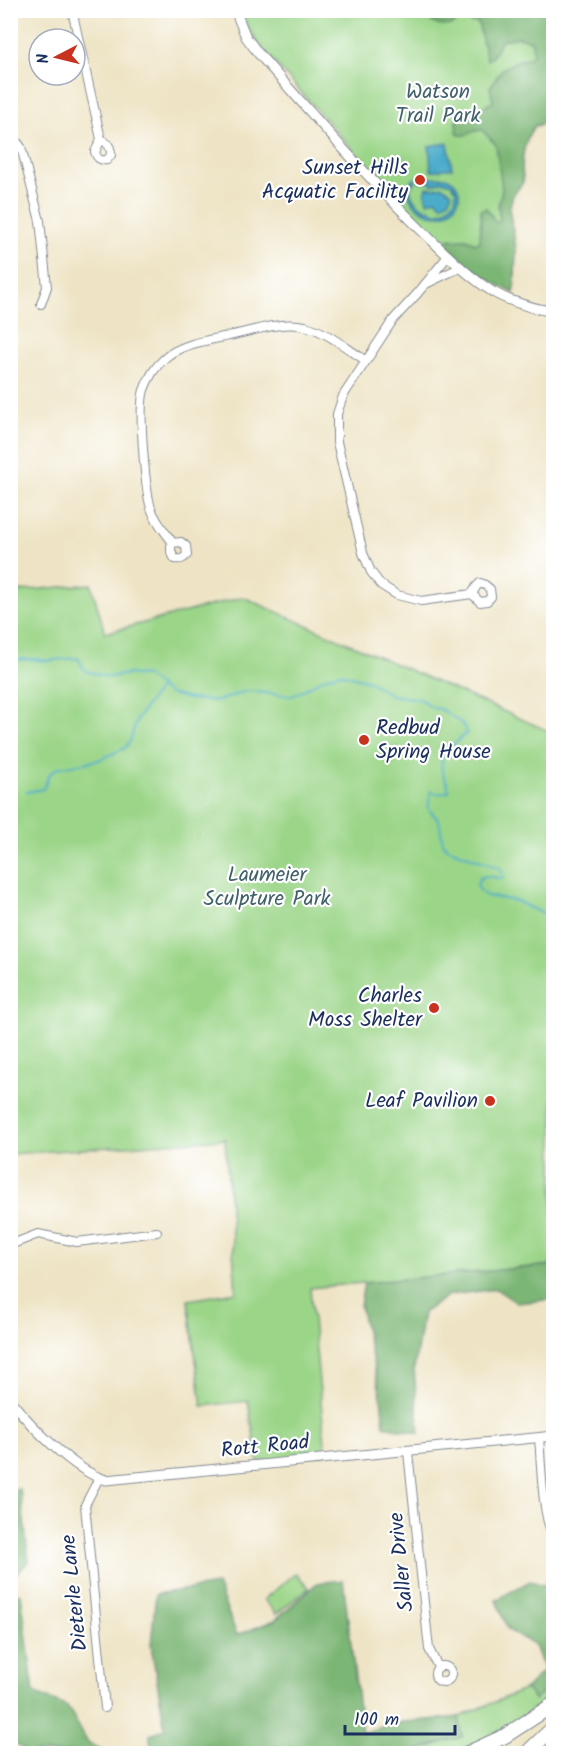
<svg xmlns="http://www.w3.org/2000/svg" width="564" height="1764" font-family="Kalam,sans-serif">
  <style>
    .green { fill: #9bd588; stroke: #5b8273; stroke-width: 1.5 }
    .forest { fill: #7cb674; stroke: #4c7269; stroke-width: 1.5 }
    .water { fill: #4bacca; stroke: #336e94; stroke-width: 1.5 }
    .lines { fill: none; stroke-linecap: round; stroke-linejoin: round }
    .stream { stroke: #4bacca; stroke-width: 2 }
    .minor-casing { stroke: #848a92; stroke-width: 10 }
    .tertiary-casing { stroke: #848a92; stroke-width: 11 }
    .motorway-casing { stroke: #848a92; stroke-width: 16 }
    .minor { stroke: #fff; stroke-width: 8 }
    .tertiary { stroke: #fff; stroke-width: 9 }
    .motorway { stroke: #fff; stroke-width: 14 }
    .poi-dot { fill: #c8321e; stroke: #fff; stroke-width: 2 }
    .labels { text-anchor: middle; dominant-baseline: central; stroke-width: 4.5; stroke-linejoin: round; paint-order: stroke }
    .park-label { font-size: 21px; fill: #41616b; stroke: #fff }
    .poi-label { font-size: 21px; fill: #1b2f5e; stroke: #fff; text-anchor: end }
    .street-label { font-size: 21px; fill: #1b2f5e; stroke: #fff }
  </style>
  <rect width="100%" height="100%" fill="#fff"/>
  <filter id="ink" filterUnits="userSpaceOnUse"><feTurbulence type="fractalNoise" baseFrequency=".0167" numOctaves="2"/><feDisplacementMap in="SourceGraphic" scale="12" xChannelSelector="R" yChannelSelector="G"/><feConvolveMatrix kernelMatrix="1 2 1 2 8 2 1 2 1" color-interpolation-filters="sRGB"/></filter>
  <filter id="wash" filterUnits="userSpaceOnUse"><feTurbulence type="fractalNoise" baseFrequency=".008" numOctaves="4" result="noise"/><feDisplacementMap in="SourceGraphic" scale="24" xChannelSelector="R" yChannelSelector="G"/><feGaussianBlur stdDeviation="1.35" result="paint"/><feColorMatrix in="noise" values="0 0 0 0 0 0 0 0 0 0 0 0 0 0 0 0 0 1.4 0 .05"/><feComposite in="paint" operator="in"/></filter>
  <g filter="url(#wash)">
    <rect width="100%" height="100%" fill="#eee4c5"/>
    <!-- green -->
    <path class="green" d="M242 11H553V122L534 126C522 143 521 162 523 182L513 195 509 209 516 249 514 293C468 272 433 234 398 198 350 148 305 97 259 45L247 26Z
      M91 584 105 633 243 597 553 733V1265L310 1288 326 1454 258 1462 248 1401 202 1406 188 1300 236 1292 225 1139 11 1154V592Z
      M296 1573 309 1588 276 1614 264 1599Z
      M553 1684V1694C525 1717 479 1748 443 1753 431 1755 418 1753 405 1754L461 1737 459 1717 526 1689 535 1700Z"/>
    <!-- forest -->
    <path class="forest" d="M417 11H553V122L534 126C522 143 521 162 523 182L513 195 509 209 516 249 514 293C485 280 463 261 440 240L466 239 476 243 480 242 481 210 486 208 496 222 500 220 498 206 502 189 496 145 482 130C473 129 469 136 461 135L457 132 456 121 493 102 490 87 502 69 517 61 532 57 533 53 532 41 519 37 502 40 492 57 487 60 478 22 471 23 468 13 455 15V24C444 27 434 27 428 17L421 18Z
      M553 1265V1299L517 1303 496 1289 449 1295 423 1313 414 1369 419 1433 384 1426 381 1396 360 1306 364 1283Z
      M20 1489 29 1561 18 1572H11V1490Z
      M343 1580 362 1733 395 1723 459 1717 462 1737 405 1753H151L150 1734 165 1729 151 1645 156 1594 217 1585 237 1635 275 1620 317 1583Z
      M530 1581 554 1588 553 1684 535 1700 526 1689 544 1670 535 1645 508 1630 496 1600Z
      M11 1593 21 1594 34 1693 68 1707 88 1743 106 1753H27L11 1740Z"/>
    <!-- water -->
    <path class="water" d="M448 143 452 168 431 171 429 146Z
      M446 177C478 190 446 233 416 206 410 200 407 194 408 185L414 179 415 182 410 187C410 198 418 205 427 210L429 209 435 213 445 210 455 200 456 190 452 184 441 181 432 185 431 182 418 181 417 178Z
      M442 186 452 192 449 201 441 205 436 199 427 202 425 194 427 187 432 188Z"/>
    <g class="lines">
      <!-- stream -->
      <path class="stream" d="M10 660 33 659 46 661 78 658 85 671 108 677 128 674 146 676 169 694 190 699 218 701 246 691 293 696 324 678 340 673 369 681 391 695 420 699 431 707 442 710 460 722 467 731 466 734C456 740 452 749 443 755 438 775 447 775 449 792L436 794 431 790 428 808 439 821 443 843 447 848 500 868 504 878C495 880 489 873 480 878L477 885 481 892 487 896 517 901 530 908 554 917
        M27 792 43 789 49 775 57 768 99 760 125 748 130 741 137 719 160 687"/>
    </g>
  </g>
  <g filter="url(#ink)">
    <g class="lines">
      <!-- minor casing -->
      <g class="minor-casing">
        <path id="minor" d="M72 10 101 139C108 143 111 147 111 155L107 160C100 161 97 159 95 152L101 139
          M10 132 21 147 40 221 47 287 41 304
          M448 256 417 294 393 320 343 396 337 414V442L363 553 371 572 381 585 397 595 421 601 472 594 480 602 487 601 491 597 490 589 485 585 480 583 476 587 472 594
          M426 284 461 267
          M173 543 181 542 186 546 187 555C183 559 181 560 175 559L171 552V546L173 543C166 533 155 521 151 508 145 489 138 408 144 390 148 379 155 367 164 359 180 343 211 340 233 335 257 330 280 321 305 326 326 331 346 348 365 360
          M10 1245 38 1234 77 1242 157 1232
          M539 1438C541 1457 542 1523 554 1535
          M408 1452 429 1649 438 1667
          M99 1478 85 1505 105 1708
          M435 1674a8 8 0 1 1 16 0a8 8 0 1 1-16 0Z"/>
      </g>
      <!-- tertiary casing -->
      <g class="tertiary-casing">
        <path id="tertiary" d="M235 10 246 37 258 53C311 113 363 173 420 229 443 251 466 275 493 292 512 303 532 308 554 312
          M10 1400C31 1426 74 1471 106 1480L554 1436"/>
      </g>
      <!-- motorway casing -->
      <g class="motorway-casing">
        <path id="motorway" d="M466 1754 505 1736 554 1704
          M526 1754 554 1727"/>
      </g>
      <!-- minor -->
      <use href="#minor" class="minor"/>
      <!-- tertiary -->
      <use href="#tertiary" class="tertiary"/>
      <!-- motorway -->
      <use href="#motorway" class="motorway"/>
    </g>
  </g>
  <!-- markers -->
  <g class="poi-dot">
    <circle cx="420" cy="180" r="6"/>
    <circle cx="364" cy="740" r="6"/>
    <circle cx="434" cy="1008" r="6"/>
    <circle cx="490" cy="1101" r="6"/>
  </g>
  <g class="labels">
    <!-- park labels -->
    <g class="park-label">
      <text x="438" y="92">Watson<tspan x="438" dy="24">Trail Park</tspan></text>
      <text x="267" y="875">Laumeier<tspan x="267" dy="24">Sculpture Park</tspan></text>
    </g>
    <!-- poi labels -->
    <g class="poi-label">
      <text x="408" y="168">Sunset Hills<tspan x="408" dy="24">Acquatic Facility</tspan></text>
      <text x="376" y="728" text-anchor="start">Redbud<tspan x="376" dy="24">Spring House</tspan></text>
      <text x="422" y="996">Charles<tspan x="422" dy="24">Moss Shelter</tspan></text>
      <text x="478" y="1101">Leaf Pavilion</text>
    </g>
    <!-- street labels -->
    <g class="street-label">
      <text transform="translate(265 1447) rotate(-6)">Rott Road</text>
      <text transform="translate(402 1562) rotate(-96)">Saller Drive</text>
      <text transform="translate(75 1593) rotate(-96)">Dieterle Lane</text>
    </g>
  </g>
  <!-- margin -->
  <rect width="564" height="1764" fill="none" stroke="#fff" stroke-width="36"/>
  <!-- north arrow -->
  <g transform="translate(57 57) rotate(263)"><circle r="28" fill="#ffffff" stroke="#a4acbf" stroke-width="1.5"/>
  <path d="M0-4.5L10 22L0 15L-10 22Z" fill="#c8321e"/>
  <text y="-9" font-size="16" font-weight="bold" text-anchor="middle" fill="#1b2f5e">N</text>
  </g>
  <!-- scale -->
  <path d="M345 1725v9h110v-9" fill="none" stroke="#1b2f5e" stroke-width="3"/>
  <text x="354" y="1725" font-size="18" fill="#1b2f5e" stroke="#ffffff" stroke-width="4.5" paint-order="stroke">100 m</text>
</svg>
